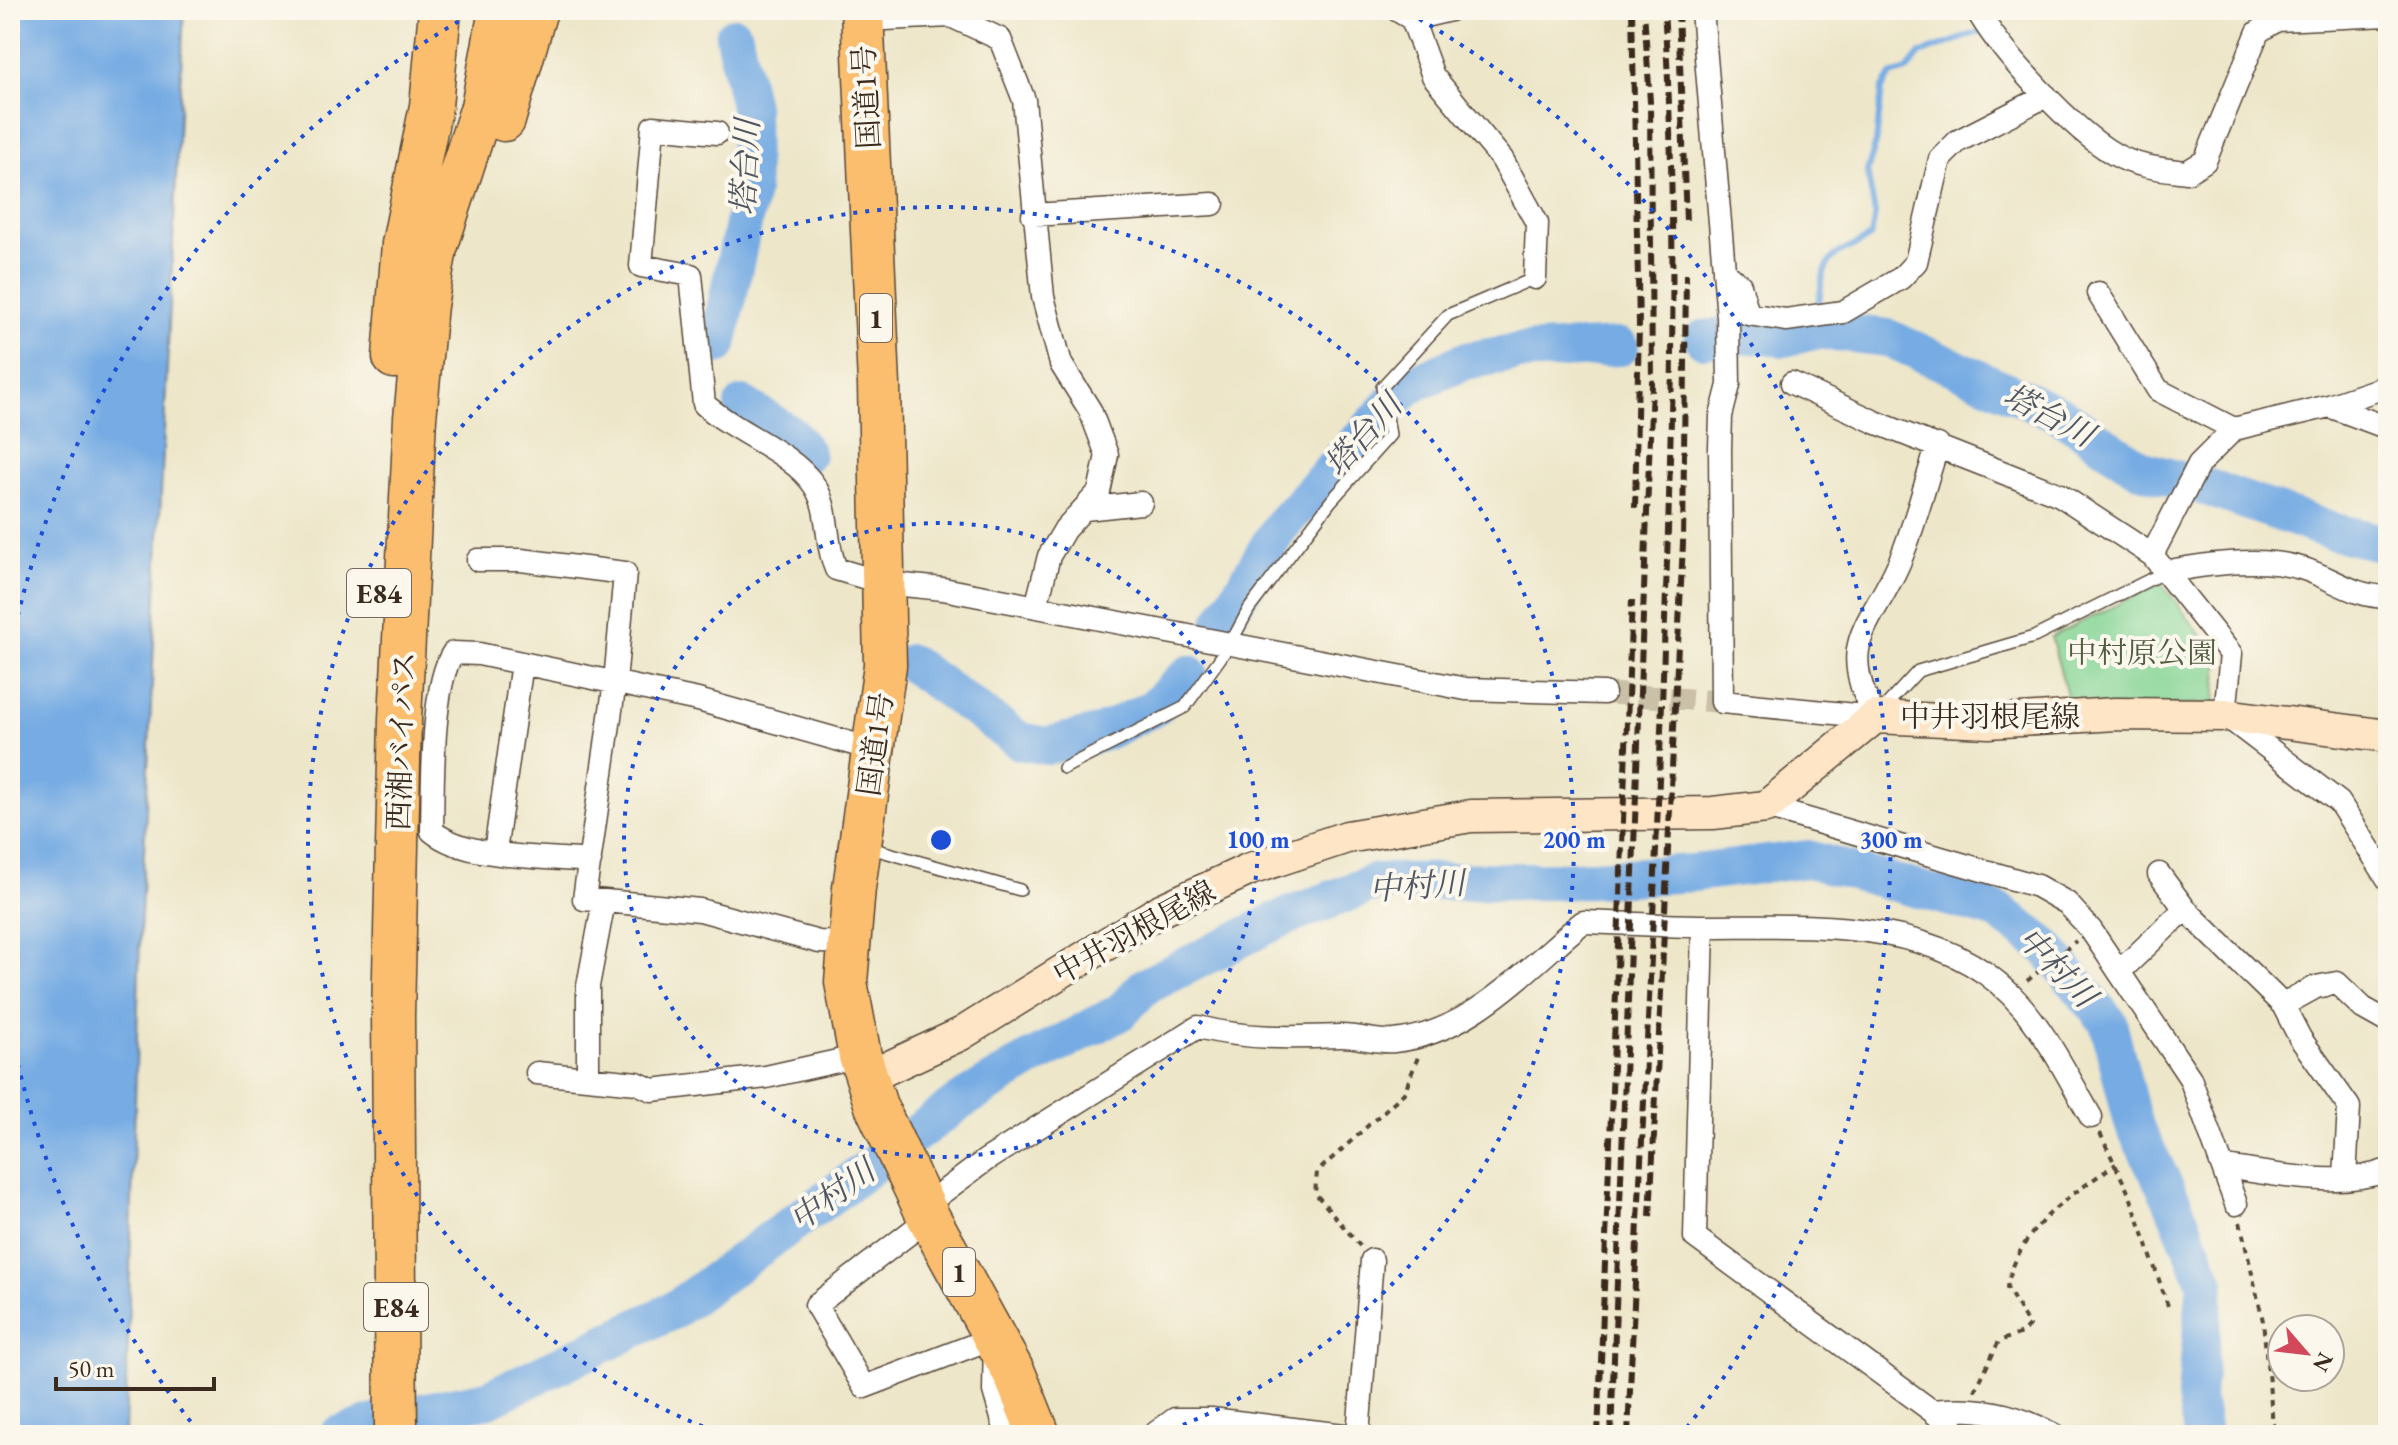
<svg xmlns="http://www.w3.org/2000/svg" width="2398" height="1445" font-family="'EB Garamond','Noto Serif JP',serif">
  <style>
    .green { fill: #84d494; stroke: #607f59; stroke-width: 2 }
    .water { fill: #76abe3; stroke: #586a80; stroke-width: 2 }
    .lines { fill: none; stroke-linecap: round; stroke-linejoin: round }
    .stream { stroke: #76abe3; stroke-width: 6 }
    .river { stroke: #76abe3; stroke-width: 38 }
    .street-tunnel { stroke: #c9c0a7; stroke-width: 22; stroke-dasharray: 22 11; stroke-linecap: butt }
    .lane-casing { stroke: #564638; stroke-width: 14 }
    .street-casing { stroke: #564638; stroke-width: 25 }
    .secondary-casing { stroke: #564638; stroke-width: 35 }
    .highway-casing { stroke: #564638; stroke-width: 45 }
    .path { stroke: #564638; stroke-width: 4; stroke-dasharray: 6 6; stroke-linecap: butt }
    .lane { stroke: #fff; stroke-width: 11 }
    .street { stroke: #fff; stroke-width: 22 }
    .secondary { stroke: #fde5c5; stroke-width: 32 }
    .highway { stroke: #fabe6e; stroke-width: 42 }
    .rail { stroke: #3b2a1e; stroke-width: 6; stroke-dasharray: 12 6; stroke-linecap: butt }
    .ring { fill: none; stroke: #1d4ed8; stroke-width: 4; stroke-dasharray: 4 8 }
    .labels { text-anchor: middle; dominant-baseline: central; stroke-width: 8; stroke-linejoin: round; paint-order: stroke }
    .shield { fill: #fbf7ec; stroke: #75685c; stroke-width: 2 }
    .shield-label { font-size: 28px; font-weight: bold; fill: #3b2a1e }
    .street-label { font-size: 30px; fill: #3b2a1e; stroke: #fbf7ec }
    .park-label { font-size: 30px; fill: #515d41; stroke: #fbf7ec }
    .water-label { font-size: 32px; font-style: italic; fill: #505763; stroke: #fbf7ec }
    .centre { fill: #1d4ed8; stroke: #fbf7ec; stroke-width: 4 }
    .ring-label { font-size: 24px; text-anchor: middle; font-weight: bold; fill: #1d4ed8; stroke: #fbf7ec; stroke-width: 8; stroke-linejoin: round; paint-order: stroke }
  </style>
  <rect width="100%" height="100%" fill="#fbf7ec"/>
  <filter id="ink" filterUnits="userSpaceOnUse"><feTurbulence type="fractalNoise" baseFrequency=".0125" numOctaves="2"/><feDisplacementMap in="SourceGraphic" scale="16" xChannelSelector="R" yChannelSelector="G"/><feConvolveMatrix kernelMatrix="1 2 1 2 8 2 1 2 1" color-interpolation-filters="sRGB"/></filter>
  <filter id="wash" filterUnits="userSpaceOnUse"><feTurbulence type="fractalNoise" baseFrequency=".006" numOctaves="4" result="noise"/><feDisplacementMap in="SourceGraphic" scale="32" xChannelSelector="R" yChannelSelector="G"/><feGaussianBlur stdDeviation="1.8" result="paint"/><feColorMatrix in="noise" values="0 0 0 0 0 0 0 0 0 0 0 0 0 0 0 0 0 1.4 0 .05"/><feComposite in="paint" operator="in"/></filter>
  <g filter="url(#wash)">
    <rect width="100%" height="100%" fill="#ede6c9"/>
    <!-- green -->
    <path class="green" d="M2161 583 2219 658 2215 703 2071 709 2051 637Z"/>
    <!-- water -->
    <path class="water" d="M10 10H184L140 937 125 1435H10Z"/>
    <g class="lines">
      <!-- stream -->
      <path class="stream" d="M1818 330C1820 307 1817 270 1836 255 1845 249 1859 245 1871 236L1875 214 1867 171 1876 143 1882 89 1891 75 1907 70 1920 54 1984 30"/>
      <!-- river -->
      <path class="river" d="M1703 339 1760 334 1784 338 1818 330 1888 338 2061 415 2140 469 2212 489 2331 531 2388 544
        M718 345 750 191 749 107 734 36
        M743 405 793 436 806 454
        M1221 624 1280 527 1408 386 1465 361 1519 352 1620 347
        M910 663 1020 741 1047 746 1102 733 1155 707 1189 674
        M338 1435 387 1419 488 1399 674 1310 958 1103 1029 1060 1121 1012 1144 987 1276 921 1376 882 1558 881 1694 873 1808 859 1998 911 2046 947 2108 1022 2133 1123 2173 1203 2206 1283 2196 1396 2202 1435"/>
    </g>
  </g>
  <g filter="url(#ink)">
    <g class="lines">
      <!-- street-tunnel -->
      <path class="street-tunnel" d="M1604 693 1722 702"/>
      <!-- lane casing -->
      <g class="lane-casing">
        <path id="lane" d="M1880 712 1918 671 2034 637 2165 572
          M1064 768 1185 707 1229 646 1249 609 1331 501 1390 435 1382 387 1448 315 1535 278
          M867 847 1020 890"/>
      </g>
      <!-- street casing -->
      <g class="street-casing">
        <path id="street" d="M1397 10 1412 19 1450 10
          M1702 10 1728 317 1729 385 1721 416 1720 448 1722 702 1875 717
          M1977 10C2000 52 2073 130 2114 154 2136 167 2163 169 2187 172L2205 161 2258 32 2277 20 2388 15
          M1412 19 1433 76 1502 159 1537 223 1535 278
          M863 20 951 16 1000 39 1024 100 1043 297 1061 364 1090 410 1107 455 1099 492 1065 529 1049 556 1036 607
          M717 133 653 127 641 266 691 275 704 404C735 433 791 451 814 485 831 510 824 542 836 569L883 583 943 589 1466 689 1604 693
          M1033 215 1213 204
          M1724 272 1740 285 1748 314 1786 320 1843 312 1901 278 1916 262 1940 159 1958 141 2046 96
          M2098 293 2158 390 2234 429
          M1792 383 1875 422 2060 495 2152 555
          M2388 386 2329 406 2234 429 2199 464 2152 555 2231 654 2225 715 2339 802 2388 879
          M2329 406 2388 428
          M1085 509 1141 503
          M478 560H521L625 573 615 682 584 899 700 910 819 942 847 943
          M2165 572C2205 564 2260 556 2301 568 2334 578 2350 596 2388 597
          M1875 717C1835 642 1871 627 1899 563 1915 526 1925 483 1938 445
          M1766 807 2037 886 2067 903 2091 930 2190 1078 2236 1204
          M495 852 522 663
          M590 861C544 856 467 860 432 831 433 788 431 686 453 653L479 654 698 700 875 750
          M2159 874 2185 909 2283 1005 2316 987 2337 983 2363 1008 2388 1022
          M1703 926 1695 1237 1932 1411 1953 1428 1956 1435
          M2119 972 2185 909
          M2283 1005 2300 1038 2349 1107 2345 1178
          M537 1073 637 1083 652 1090 766 1077 860 1056
          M588 1078V986L604 901
          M2225 1167C2277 1174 2337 1189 2388 1170
          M924 1206 986 1160 1198 1027C1245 1039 1291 1038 1339 1036 1357 1035 1376 1043 1394 1041 1470 1034 1527 968 1583 922 1623 923 1664 926 1705 926 1805 926 1934 916 2011 995 2045 1029 2067 1075 2091 1117
          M929 1218 816 1305 864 1387 995 1337 994 1391 1007 1435
          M1932 1411C1976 1406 2014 1413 2054 1435
          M1153 1435 1175 1419H1211L1344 1435
          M1358 1435 1372 1260"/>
      </g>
      <!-- secondary casing -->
      <g class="secondary-casing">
        <path id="secondary" d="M868 1077 961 1034 1161 910 1250 869 1347 837 1471 816 1713 813 1766 807 1875 717 1989 722 2115 714 2225 715 2388 736"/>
      </g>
      <!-- highway casing -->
      <g class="highway-casing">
        <path id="highway" d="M862 10 879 385 885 665 854 888 846 982 860 1056 876 1106 929 1218 1015 1375 1039 1435
          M504 120 536 10
          M394 357 403 244 431 106 440 10
          M396 1435 393 1016 400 719 415 418 426 305 436 248 482 107 500 10"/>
      </g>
      <!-- path -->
      <path class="path" d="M2027 981 2076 941
        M2100 1133 2130 1196 2168 1306
        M2240 1222 2263 1321 2274 1435
        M1360 1246 1315 1193 1317 1172 1404 1093 1418 1057
        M1975 1391 1999 1341 2022 1333 2029 1326 2007 1287C2020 1226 2068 1197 2116 1164"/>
      <!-- lane -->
      <use href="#lane" class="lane"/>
      <!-- street -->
      <use href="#street" class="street"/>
      <!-- secondary -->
      <use href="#secondary" class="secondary"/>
      <!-- highway -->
      <use href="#highway" class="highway"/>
      <!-- rail -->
      <path class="rail" d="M1632 10 1639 325 1635 508
        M1678 10 1686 222
        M1650 1217 1683 543 1686 274
        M1598 1435 1632 600
        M1611 1435 1652 385 1650 102 1644 10
        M1628 1435C1639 1182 1654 929 1663 676 1671 453 1679 233 1664 10"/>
    </g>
  </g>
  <!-- distance rings -->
  <g class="ring">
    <circle cx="941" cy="840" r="317"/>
    <path d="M725 1435A633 633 0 1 1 1157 1435"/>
    <path d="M198 1431A950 950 0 0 1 10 1029M10 651A950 950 0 0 1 473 13M1409 13A950 950 0 0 1 1684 1431"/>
  </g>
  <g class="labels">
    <!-- shield labels -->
    <g class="shield">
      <rect x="860" y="294" width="32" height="48" rx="6"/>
      <rect x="347" y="569" width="64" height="48" rx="6"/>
      <rect x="943" y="1248" width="32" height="48" rx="6"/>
      <rect x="364" y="1283" width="64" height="48" rx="6"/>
    </g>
    <g class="shield-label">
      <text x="876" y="318">1</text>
      <text x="379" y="593">E84</text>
      <text x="959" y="1272">1</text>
      <text x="396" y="1307">E84</text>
    </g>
    <!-- street labels -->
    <g class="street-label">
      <text transform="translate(866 97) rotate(-93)">国道1号</text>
      <text x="1990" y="716">中井羽根尾線</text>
      <text transform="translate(401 741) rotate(-88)">西湘バイパス</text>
      <text transform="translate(875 744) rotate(-82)">国道1号</text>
      <text transform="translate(1134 932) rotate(-29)">中井羽根尾線</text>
    </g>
    <!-- park labels -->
    <g class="park-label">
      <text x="2142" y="652">中村原公園</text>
    </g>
    <!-- water labels -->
    <g class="water-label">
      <text transform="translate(745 167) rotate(-87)">塔台川</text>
      <text transform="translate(2049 415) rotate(28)">塔台川</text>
      <text transform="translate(1363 435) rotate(-48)">塔台川</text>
      <text transform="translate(1417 886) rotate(-4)">中村川</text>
      <text transform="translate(2057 967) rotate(46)">中村川</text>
      <text transform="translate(832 1195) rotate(-36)">中村川</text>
    </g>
  </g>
  <circle cx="941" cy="840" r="12" class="centre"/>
  <g class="ring-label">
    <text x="1258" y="848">100 m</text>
    <text x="1574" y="848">200 m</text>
    <text x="1891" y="848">300 m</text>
  </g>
  <!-- margin -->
  <rect width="2398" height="1445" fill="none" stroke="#fbf7ec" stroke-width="40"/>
  <!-- north arrow -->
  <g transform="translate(2306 1353) rotate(118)"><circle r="38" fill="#fbf7ec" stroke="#aea59a" stroke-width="2"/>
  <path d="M0-6L14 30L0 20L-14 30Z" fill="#d1495b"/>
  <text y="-12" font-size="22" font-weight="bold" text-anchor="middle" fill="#3b2a1e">N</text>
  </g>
  <!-- scale -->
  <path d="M56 1377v12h158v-12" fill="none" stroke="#3b2a1e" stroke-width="4"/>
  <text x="68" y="1377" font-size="24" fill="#3b2a1e" stroke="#fbf7ec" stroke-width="6" paint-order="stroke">50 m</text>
</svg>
